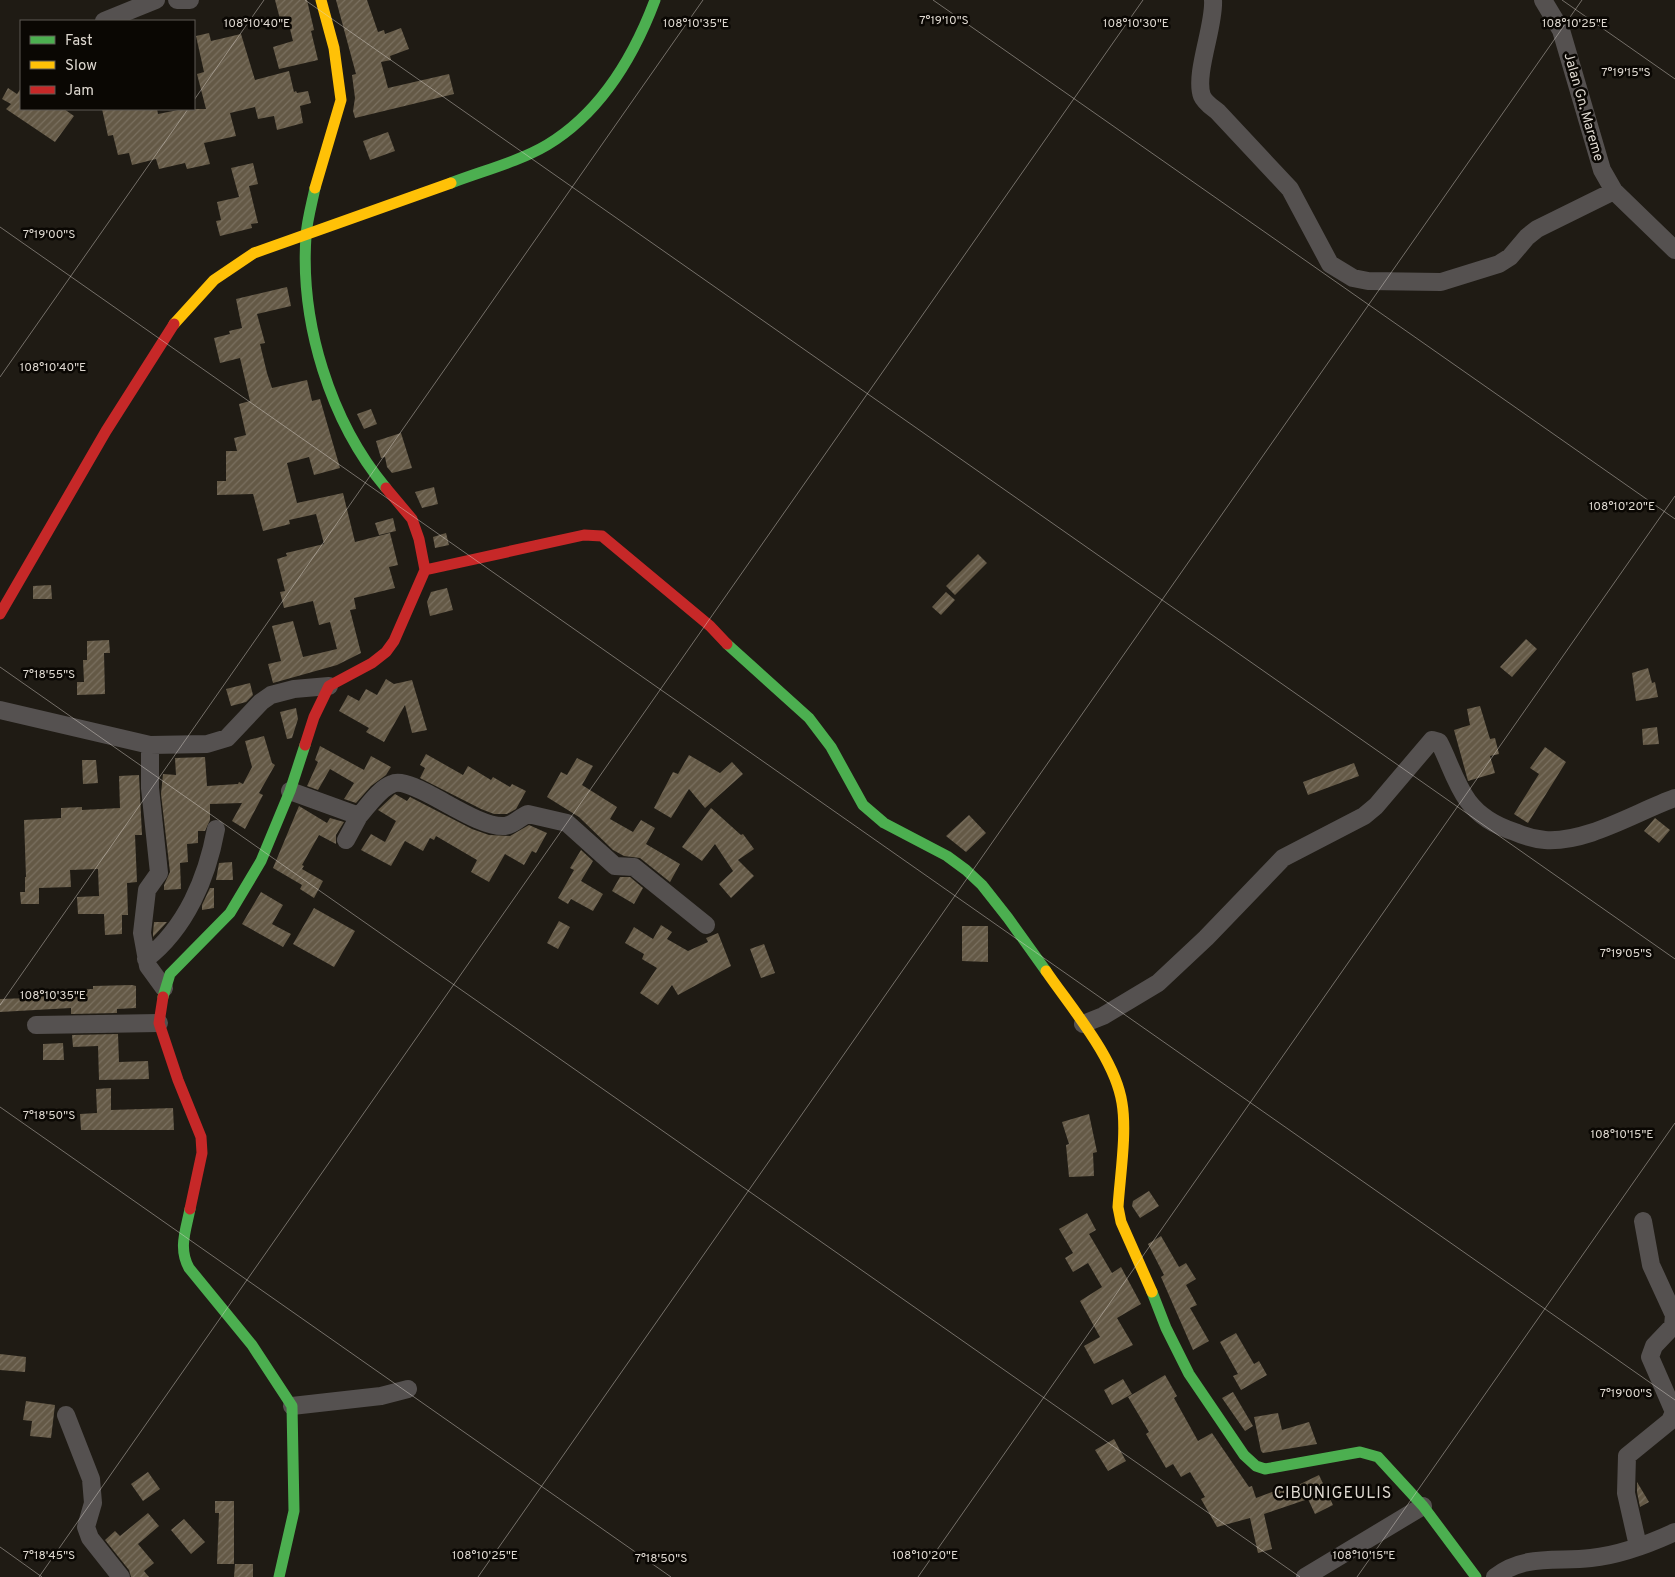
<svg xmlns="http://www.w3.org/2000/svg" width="1675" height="1577" font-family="Overpass,sans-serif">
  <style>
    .building { fill: url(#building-hatch) }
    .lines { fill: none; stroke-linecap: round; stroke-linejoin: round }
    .street { stroke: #555150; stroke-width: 18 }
    .fast { stroke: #4caf50; stroke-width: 11 }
    .slow { stroke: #ffc107; stroke-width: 11 }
    .jam { stroke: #c62828; stroke-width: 11 }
    .ticks { fill: none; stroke: #ded8d0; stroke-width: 1; stroke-opacity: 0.45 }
    .labels { text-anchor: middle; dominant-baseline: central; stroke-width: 5; stroke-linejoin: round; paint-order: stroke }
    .street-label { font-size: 14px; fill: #ded8d0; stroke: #0a0703 }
    .quarter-label { font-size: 16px; letter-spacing: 1px; fill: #ded8d0; stroke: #0a0703 }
    .ticks-label { font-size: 12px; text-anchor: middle; fill: #ded8d0; stroke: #0a0703; stroke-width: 5; stroke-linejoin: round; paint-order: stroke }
  </style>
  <defs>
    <pattern id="building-hatch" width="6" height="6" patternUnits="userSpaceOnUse" patternTransform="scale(1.25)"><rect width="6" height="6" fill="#645946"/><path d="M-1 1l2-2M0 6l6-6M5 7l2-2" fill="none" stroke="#7a7060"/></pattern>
  </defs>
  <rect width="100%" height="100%" fill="#1f1b14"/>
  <!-- building -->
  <path class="building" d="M275 0H307L314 30 311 31 318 60 279 69 273 47 293 41 287 17 280 19Z
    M336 0H367L378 32 384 30 385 34 401 28 409 49 390 56 391 60 381 62 388 88 449 74 454 94 355 118 353 111 355 98 352 75 356 74Z
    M209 33 211 41 241 34 255 80 289 71 294 92 296 91 297 93 308 91 311 103 300 106 303 123 277 130 274 116 258 119 255 107 230 113 236 136 204 143 210 164 187 169 185 163 159 169 156 159 132 165 129 153 118 155 113 135 108 136 102 109H157L158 114 183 109H206L197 74 204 72 196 36Z
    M8 88 17 94 21 88V109H64L74 116 55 142 6 109 11 104 2 99Z
    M388 132 395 151 370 160 363 141Z
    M253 163 258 184 249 186 258 223 251 224 252 228 220 236 216 221 221 220 217 202 239 197 231 168Z
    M287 287 291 306 257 314 265 343 260 344 267 373 272 388 307 380 312 401 320 399 340 468 314 475 309 457 287 463 297 503 343 493 355 542 390 533 398 565 389 567 395 588 354 598 356 609 350 610 361 653 337 665 273 683 268 664 281 661 272 626 293 621 303 657 337 649 330 622 319 625 313 601 284 608 280 592 285 591 277 559 287 556 286 553 324 544 316 514 289 520 290 524 263 531 253 494 217 495V481H226V451H237L234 438 246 435 239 404 250 401 240 358 220 363 214 338 230 334 229 331 242 328 236 299Z
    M371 409 377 424 364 429 357 414Z
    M401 433 412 468 392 473 387 467 385 457 381 458 376 441Z
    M434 487 438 504 422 508 415 492Z
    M393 518 396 531 379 535 375 523Z
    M446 533 449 545 435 548 433 537Z
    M978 554 987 563 955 595 946 586Z
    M51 585 52 599H33V586Z
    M447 588 453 610 430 616 427 602 431 592Z
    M946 592 955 600 941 615 932 607Z
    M1526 639 1537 649 1512 677 1500 667Z
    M109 640 110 653H104L105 694 77 695V682H84L83 660H87V641Z
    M1648 668 1652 683 1655 682 1658 697 1636 701 1632 673Z
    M386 679 394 684 412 680 427 730 412 733 405 705 384 742 366 732 369 728 339 711 348 695 359 701 366 689 377 695Z
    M250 683 253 695 246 702 231 706 226 689Z
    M1480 706 1490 739 1495 738 1499 754 1490 756 1495 773 1468 781 1454 730 1470 725 1467 709Z
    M296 708 298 719 292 738 287 739 280 712Z
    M1657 727 1659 744 1643 745 1642 729Z
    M264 736 272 763 275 765 259 793 263 795 245 829 232 821 242 803 210 804V820L205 831H198V843L187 844 188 862 180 863 181 889 164 890V885L170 872 161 794 163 774 176 775 175 758 205 757 207 786 238 784 239 782 243 784 252 767 245 741Z
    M320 746 364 770 371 756 391 767 386 775 371 786 356 803 344 799 354 783 330 769 318 790 307 786 318 762 315 760Z
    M1545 747 1566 762 1528 823 1514 814 1539 774 1530 768Z
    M426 754 463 775 468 766 491 780 493 777 510 787 512 784 526 791 516 809 507 814H494L481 809 420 778 425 768 420 765Z
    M689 755 720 773 732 762 743 774 705 808 689 789 671 818 654 808 673 772 678 774Z
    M577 758 593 766 582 785 617 807 610 819 633 832 641 820 655 828 646 844 680 864 670 882 640 858 624 856 613 850 579 817 547 797 561 772 567 775Z
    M82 760H96L98 783 83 784Z
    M1354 763 1359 776 1308 795 1303 782Z
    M139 775 142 835H135L137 882 127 883 128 915H122V934L105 935 104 914H78L77 897 99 896 98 869 70 870 71 887 39 888V904H21L20 892H25V877H26L24 820 61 818V808L82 807V810L120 808 119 776Z
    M395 794 407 801 410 797 472 829 489 835 510 836 529 825 547 833 536 853 532 851 524 865 505 854 489 882 471 872 477 860 436 836 434 840 430 838 423 851 405 841 391 866 361 850 371 834 385 842 396 821 378 810Z
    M299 806 327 823 330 818 344 822 336 835V844L319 835 302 865 304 866 302 869 323 881 314 898 300 889 302 885 273 868Z
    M711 808 741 835 743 834 754 849 738 860 754 876 731 898 719 884 733 871 715 844 702 861 682 847Z
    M969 815 986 833 966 852 946 836Z
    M1655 818 1670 830 1659 843 1644 831Z
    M581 850 593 861 581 881 603 894 593 911 571 899 568 904 558 898 574 870 570 868Z
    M232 862 233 880H216L219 863Z
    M620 877H630L643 888 634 904 612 891Z
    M210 888H214V908L202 910V905Z
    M261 892 283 905 272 924 291 934 283 947 242 924Z
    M314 908 355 931 334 967 293 944Z
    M559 921 570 927 558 949 547 943Z
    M154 922H167L153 937V933Z
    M661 925 672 932 667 939 688 951 708 942 706 938 718 933 731 966 678 995 672 985 658 1005 640 993 657 968 642 959 644 954 625 943 634 927 653 939Z
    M962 926H988V962L962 961Z
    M764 944 775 973 761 978 750 949Z
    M132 985 136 986V1008L117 1009V1013L71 1014V1008L0 1012V999L30 998V991L93 989V986Z
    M118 1034 119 1062 148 1061 149 1079 99 1080 98 1046 73 1047 72 1035Z
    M63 1043 64 1060H43V1044Z
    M111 1088V1110L173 1108 174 1130H81L80 1114 97 1113 96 1089Z
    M1089 1114 1097 1152 1093 1153 1094 1176 1069 1177 1066 1145 1069 1144 1062 1122Z
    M1149 1191 1159 1206 1140 1218 1132 1206 1133 1201Z
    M1087 1213 1096 1230 1089 1234 1112 1273 1121 1267 1141 1304 1117 1318 1133 1345 1094 1364 1084 1346 1100 1337 1080 1301 1102 1287 1088 1263 1073 1272 1065 1258 1073 1253 1059 1229Z
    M1161 1236 1179 1267 1186 1263 1196 1279 1186 1285 1197 1305 1190 1308 1209 1341 1193 1350 1161 1277 1164 1275 1148 1244Z
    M1236 1333 1254 1364 1259 1361 1267 1375 1241 1390 1233 1376 1238 1374 1220 1342Z
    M0 1354 26 1357 25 1372 0 1370Z
    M1165 1375 1177 1396 1174 1398 1198 1441 1212 1433 1249 1487 1252 1486 1256 1498 1291 1485 1292 1488 1319 1475 1333 1505 1315 1514 1308 1499 1264 1514 1272 1549 1258 1553 1250 1518 1217 1527 1201 1499 1205 1497 1190 1472 1181 1477 1173 1464 1166 1468 1146 1434 1149 1432 1128 1397Z
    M1123 1379 1132 1394 1112 1405 1104 1390Z
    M1233 1392 1253 1426 1245 1431 1222 1398Z
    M26 1401 55 1405 51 1438 30 1436 32 1421 23 1420Z
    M1278 1413 1282 1430 1309 1422 1317 1444 1263 1453 1261 1451 1254 1417Z
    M1114 1439 1126 1461 1108 1471 1095 1450Z
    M148 1472 160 1489 143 1501 131 1484Z
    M1637 1482 1649 1502 1640 1507 1637 1492Z
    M215 1501H234V1564H217L219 1513H215Z
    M148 1513 159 1526 138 1544 154 1563 144 1571 149 1577H131L129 1570 105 1540 115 1531 120 1536Z
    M184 1519 205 1542 191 1554 171 1530Z
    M235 1564H253V1577H234Z"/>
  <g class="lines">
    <!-- street -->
    <path class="street" d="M177 0H190
      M1213 0C1215 25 1194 74 1202 96 1205 103 1212 107 1218 112L1290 189 1330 264 1353 278 1368 281 1441 282 1499 264 1510 257 1527 237 1537 229 1614 191
      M1543 0 1561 30 1602 170 1614 191 1675 250
      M104 21 156 0
      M0 710 150 745 207 744 227 738 261 702 271 695 294 689 329 686
      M150 745V788L159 873 147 890 142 933 148 966 164 988
      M290 791 359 816 346 840
      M359 816C368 806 379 789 392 784 412 774 474 829 505 826 514 825 520 817 528 814L567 823 615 866 634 867 706 925
      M146 959C186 928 207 878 216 829
      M1083 1024 1103 1016 1158 983 1206 938 1283 858 1364 816 1376 806 1432 740 1439 742C1449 761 1455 783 1468 801 1480 817 1496 826 1515 832 1524 836 1534 839 1545 840 1587 843 1636 812 1675 798
      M36 1025 159 1023
      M292 1406 381 1396 408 1389
      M66 1415 91 1479 93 1503 86 1527 90 1538 121 1577
      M1638 1546 1626 1493 1627 1456 1670 1421 1674 1412 1650 1357 1654 1346 1673 1326 1674 1315 1651 1265 1643 1221
      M1305 1577 1423 1506
      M1495 1577C1524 1554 1557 1562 1591 1558 1619 1555 1649 1544 1675 1532"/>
    <!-- fast -->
    <path class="fast" d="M451 183C482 171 518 162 547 145 600 113 634 56 655 0
      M315 188C312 203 307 220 306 236 300 323 330 421 386 488
      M727 644 809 718 831 747 863 805 884 823 947 856 966 870 982 885 1008 918 1046 971
      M163 997 170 974 230 913 261 861 290 791 305 745
      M190 1209C186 1230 178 1248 189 1268L252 1345 292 1406 294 1511 279 1577
      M1152 1292 1166 1328 1189 1374 1244 1455 1256 1466 1265 1469 1360 1452 1378 1457 1423 1506 1476 1577"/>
    <!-- slow -->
    <path class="slow" d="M315 188 341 100 334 48 321 0
      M174 324 214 280 254 253 451 183
      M1046 971C1072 1009 1115 1058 1122 1103 1127 1133 1120 1176 1118 1207L1121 1222 1152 1292"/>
    <!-- jam -->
    <path class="jam" d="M425 570 584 535 602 536 710 626 727 644
      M0 614 106 431 174 324
      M305 745 314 717 329 686 372 663 386 652 394 641 425 570 419 539 412 519 386 488
      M163 997 159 1023 178 1080 201 1137 202 1153 190 1209"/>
  </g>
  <!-- ticks -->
  <path class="ticks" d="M305 0 1675 959M933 0 1675 519M1562 0 1675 79M194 100 264 0M0 227 1675 1400M0 377 188 109M0 667 1300 1577M0 1005 703 0M0 1107 671 1577M0 1547 42 1577M39 1577 1143 0M478 1577 1582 0M918 1577 1675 496M1357 1577 1675 1123"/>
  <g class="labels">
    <!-- street labels -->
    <g class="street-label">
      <text transform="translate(1583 107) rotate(74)">Jalan Gn. Mareme</text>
    </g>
    <!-- quarter labels -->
    <g class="quarter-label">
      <text x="1333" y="1494">CIBUNIGEULIS</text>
    </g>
  </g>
  <g class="ticks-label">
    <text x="944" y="24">7°19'10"S</text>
    <text x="257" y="27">108°10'40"E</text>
    <text x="696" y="27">108°10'35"E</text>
    <text x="1136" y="27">108°10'30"E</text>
    <text x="1575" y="27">108°10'25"E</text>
    <text x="1626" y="76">7°19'15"S</text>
    <text x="49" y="238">7°19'00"S</text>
    <text x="53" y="371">108°10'40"E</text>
    <text x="1622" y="510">108°10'20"E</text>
    <text x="49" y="678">7°18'55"S</text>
    <text x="1626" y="957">7°19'05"S</text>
    <text x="53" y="999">108°10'35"E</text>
    <text x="49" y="1119">7°18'50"S</text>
    <text x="1622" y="1138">108°10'15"E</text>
    <text x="1626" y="1397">7°19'00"S</text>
    <text x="485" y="1559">108°10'25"E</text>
    <text x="925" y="1559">108°10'20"E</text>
    <text x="1364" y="1559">108°10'15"E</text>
    <text x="49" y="1559">7°18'45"S</text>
    <text x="661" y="1562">7°18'50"S</text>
  </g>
  <!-- legend -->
  <rect x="20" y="20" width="175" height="90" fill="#0a0703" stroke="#5f5b55"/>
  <rect x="30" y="36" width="25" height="8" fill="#4caf50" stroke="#5f5b55"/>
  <text x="65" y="45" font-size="15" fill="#ded8d0">Fast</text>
  <rect x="30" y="61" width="25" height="8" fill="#ffc107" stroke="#5f5b55"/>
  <text x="65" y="70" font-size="15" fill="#ded8d0">Slow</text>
  <rect x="30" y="86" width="25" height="8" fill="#c62828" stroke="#5f5b55"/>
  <text x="65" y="95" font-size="15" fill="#ded8d0">Jam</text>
</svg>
